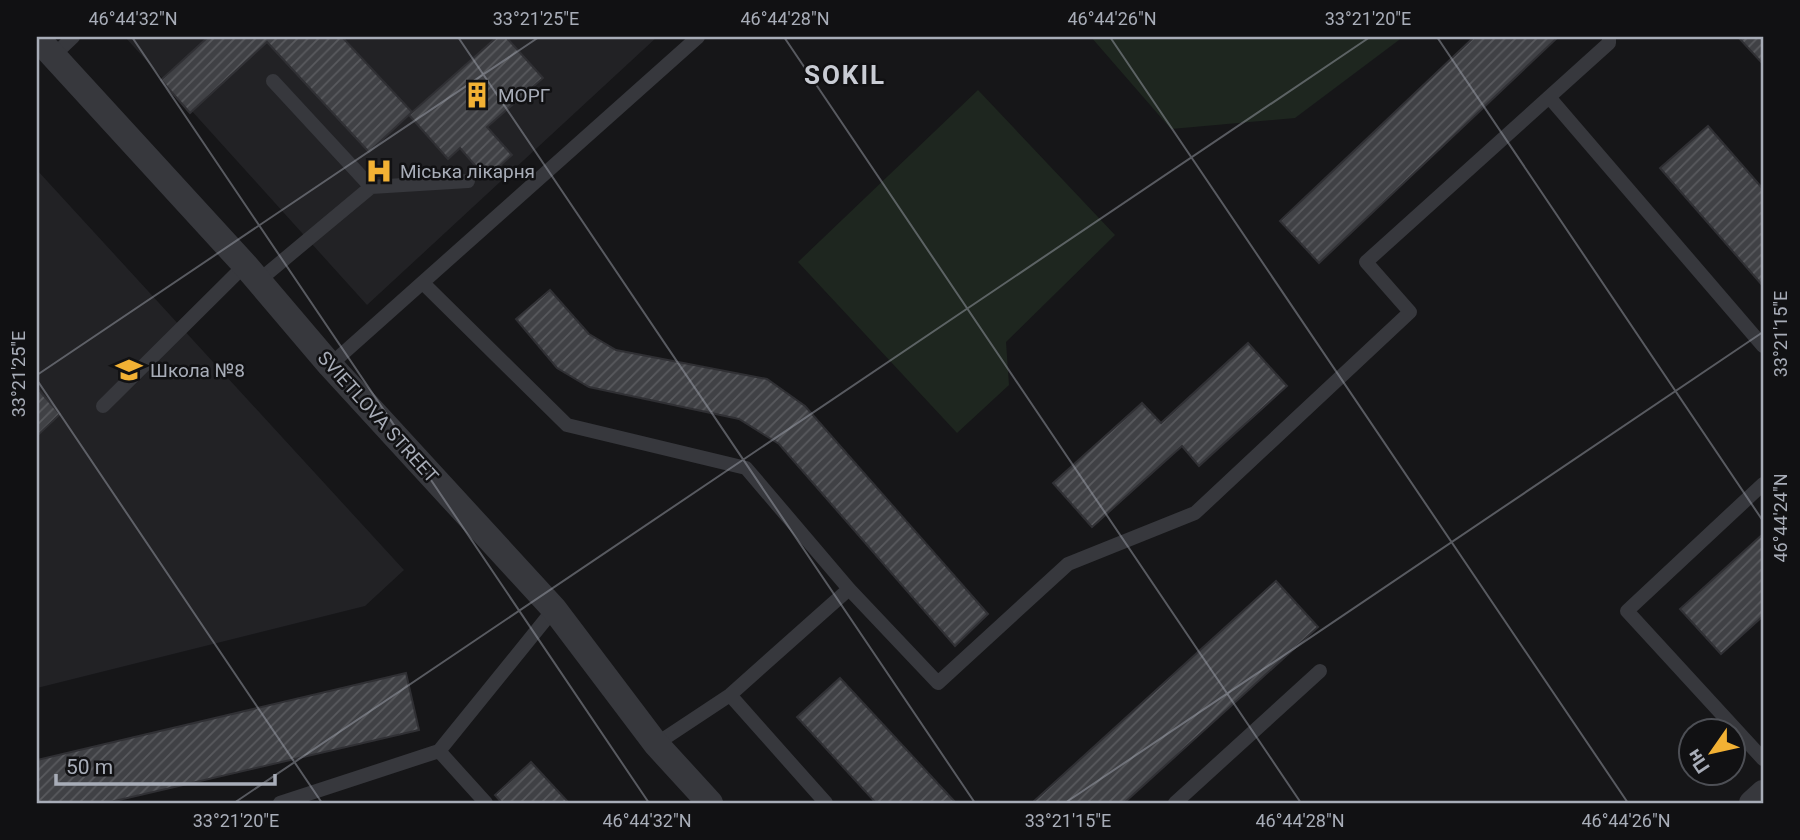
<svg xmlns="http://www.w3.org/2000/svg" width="1800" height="840" font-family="Roboto,sans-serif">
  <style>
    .built { fill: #222225 }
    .green { fill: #1e261f }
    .building { fill: url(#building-hatch); stroke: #303034; stroke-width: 2 }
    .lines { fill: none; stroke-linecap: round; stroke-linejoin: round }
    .lane { stroke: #37383d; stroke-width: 14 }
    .street { stroke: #37383d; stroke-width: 26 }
    .ticks { fill: none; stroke: #a8adb8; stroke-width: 2; stroke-opacity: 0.45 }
    .labels { text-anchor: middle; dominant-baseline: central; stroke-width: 5; stroke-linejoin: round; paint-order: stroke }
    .poi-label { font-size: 19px; fill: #a8adb8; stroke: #111113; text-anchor: start }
    .street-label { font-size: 19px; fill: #a8adb8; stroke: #111113 }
    .district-label { font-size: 26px; font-weight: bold; letter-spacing: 2px; fill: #c9ccd4; stroke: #111113 }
    .neatline { fill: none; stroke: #a8adb8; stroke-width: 2.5 }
    .ticks-label { font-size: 18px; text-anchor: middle; fill: #a8adb8 }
  </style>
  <defs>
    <pattern id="building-hatch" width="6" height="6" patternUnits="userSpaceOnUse" patternTransform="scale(1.75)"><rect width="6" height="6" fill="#404145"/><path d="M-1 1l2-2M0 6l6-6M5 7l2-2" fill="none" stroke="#595a5e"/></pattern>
  </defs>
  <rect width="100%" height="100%" fill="#161618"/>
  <!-- built -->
  <path class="built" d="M125 37H657L367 305Z
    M37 170 404 570 365 606 37 688Z"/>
  <!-- green -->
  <path class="green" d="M1091 37H1403L1295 118 1171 129Z
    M978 90 1115 235 1006 342 1009 385 957 433 798 262Z"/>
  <!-- building -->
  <path class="building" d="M208 37H342L412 112 369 152 267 42 190 113 161 80Z
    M497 37H506L543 78 487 127 512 155 486 178 460 148 448 159 409 115Z
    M1474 37H1558L1319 263 1280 221Z
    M1738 37H1763V64Z
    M1708 126 1763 189V286L1660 168Z
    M550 290 589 334 616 350 767 379 805 406 988 614 955 646 779 444 739 419 589 387 557 368 516 319Z
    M1248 343 1287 386 1199 466 1182 446 1092 527 1053 483 1142 403 1161 423Z
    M37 388 60 414 37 436Z
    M1763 534V616L1721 654 1680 609Z
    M1276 581 1318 627 1124 803H1032Z
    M406 673 419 730 106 803H37V760Z
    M840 678 956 803H876L797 717Z
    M531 762 569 803H502L495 795Z"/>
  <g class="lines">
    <!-- lane -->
    <path class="lane" d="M53 56 73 37
      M273 81 371 187
      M1549 97 1763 346
      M257 282 371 187 468 181
      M424 284 567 425 746 468 849 589 938 683 1068 564 1195 513 1410 312 1366 262 1609 43V37
      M330 365 698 37
      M103 406 245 265
      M1763 484 1627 611 1763 759
      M730 695 826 803
      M656 744 730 695 849 589
      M439 751 486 803
      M280 803 439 751 554 609
      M1175 803 1320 671"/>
    <!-- street -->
    <path class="street" d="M37 38 245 265 330 365 554 609 656 744 710 803
      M1752 803 1763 793"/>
  </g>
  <!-- ticks -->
  <path class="ticks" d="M132 37 649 803M458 37 975 803M784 37 1301 803M1110 37 1628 803M1437 37 1763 521M37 375 539 37M37 380 322 803M234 803 1370 37M1065 803 1763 332"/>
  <!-- icons -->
  <defs>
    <g id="building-bare" transform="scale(2.1)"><path d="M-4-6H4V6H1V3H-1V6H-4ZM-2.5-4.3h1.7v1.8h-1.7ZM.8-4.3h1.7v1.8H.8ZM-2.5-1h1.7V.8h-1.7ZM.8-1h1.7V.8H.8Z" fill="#f2b134" stroke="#111113" stroke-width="2.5" paint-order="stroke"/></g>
    <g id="hospital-bare" transform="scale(2.1)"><path d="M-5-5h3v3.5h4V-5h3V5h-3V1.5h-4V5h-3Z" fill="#f2b134" stroke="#111113" stroke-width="2.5" paint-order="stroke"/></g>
    <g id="school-bare" transform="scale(2.1)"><path d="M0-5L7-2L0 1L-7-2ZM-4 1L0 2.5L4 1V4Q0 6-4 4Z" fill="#f2b134" stroke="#111113" stroke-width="2.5" paint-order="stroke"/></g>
  </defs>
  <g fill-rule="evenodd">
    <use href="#building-bare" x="477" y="95"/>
    <use href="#hospital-bare" x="379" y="171"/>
    <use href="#school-bare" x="129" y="370"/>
  </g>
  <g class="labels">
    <!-- poi labels -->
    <g class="poi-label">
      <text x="498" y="95">МОРГ</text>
      <text x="400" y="171">Міська лікарня</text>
      <text x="150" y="370">Школа №8</text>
    </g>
    <!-- street labels -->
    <g class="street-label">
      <text transform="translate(378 417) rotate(48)">SVIETLOVA STREET</text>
    </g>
    <!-- district labels -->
    <g class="district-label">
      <text x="845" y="75">SOKIL</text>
    </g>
  </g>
  <!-- border -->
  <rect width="1800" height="840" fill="none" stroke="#111113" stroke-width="77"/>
  <!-- north arrow -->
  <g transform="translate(1712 752) rotate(236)"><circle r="33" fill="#111113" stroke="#4d4f55" stroke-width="2"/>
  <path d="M0-5L12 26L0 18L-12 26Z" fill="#f2b134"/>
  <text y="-10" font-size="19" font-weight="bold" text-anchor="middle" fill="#a8adb8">Пн</text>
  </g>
  <!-- scale -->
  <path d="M56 774v10h219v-10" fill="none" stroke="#a8adb8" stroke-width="3.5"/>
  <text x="66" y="774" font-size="21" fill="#a8adb8" stroke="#111113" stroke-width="5" paint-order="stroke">50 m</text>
  <rect x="38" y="38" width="1724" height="764" class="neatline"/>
  <g class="ticks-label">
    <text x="133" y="25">46°44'32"N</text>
    <text x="536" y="25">33°21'25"E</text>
    <text x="785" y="25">46°44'28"N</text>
    <text x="1112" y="25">46°44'26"N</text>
    <text x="1368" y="25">33°21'20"E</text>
    <text transform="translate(1781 334) rotate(-90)" y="6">33°21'15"E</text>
    <text transform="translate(19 374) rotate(-90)" y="6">33°21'25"E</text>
    <text transform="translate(1781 518) rotate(-90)" y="6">46°44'24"N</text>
    <text x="236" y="827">33°21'20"E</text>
    <text x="647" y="827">46°44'32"N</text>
    <text x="1068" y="827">33°21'15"E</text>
    <text x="1300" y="827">46°44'28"N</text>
    <text x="1626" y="827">46°44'26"N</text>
  </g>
</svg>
